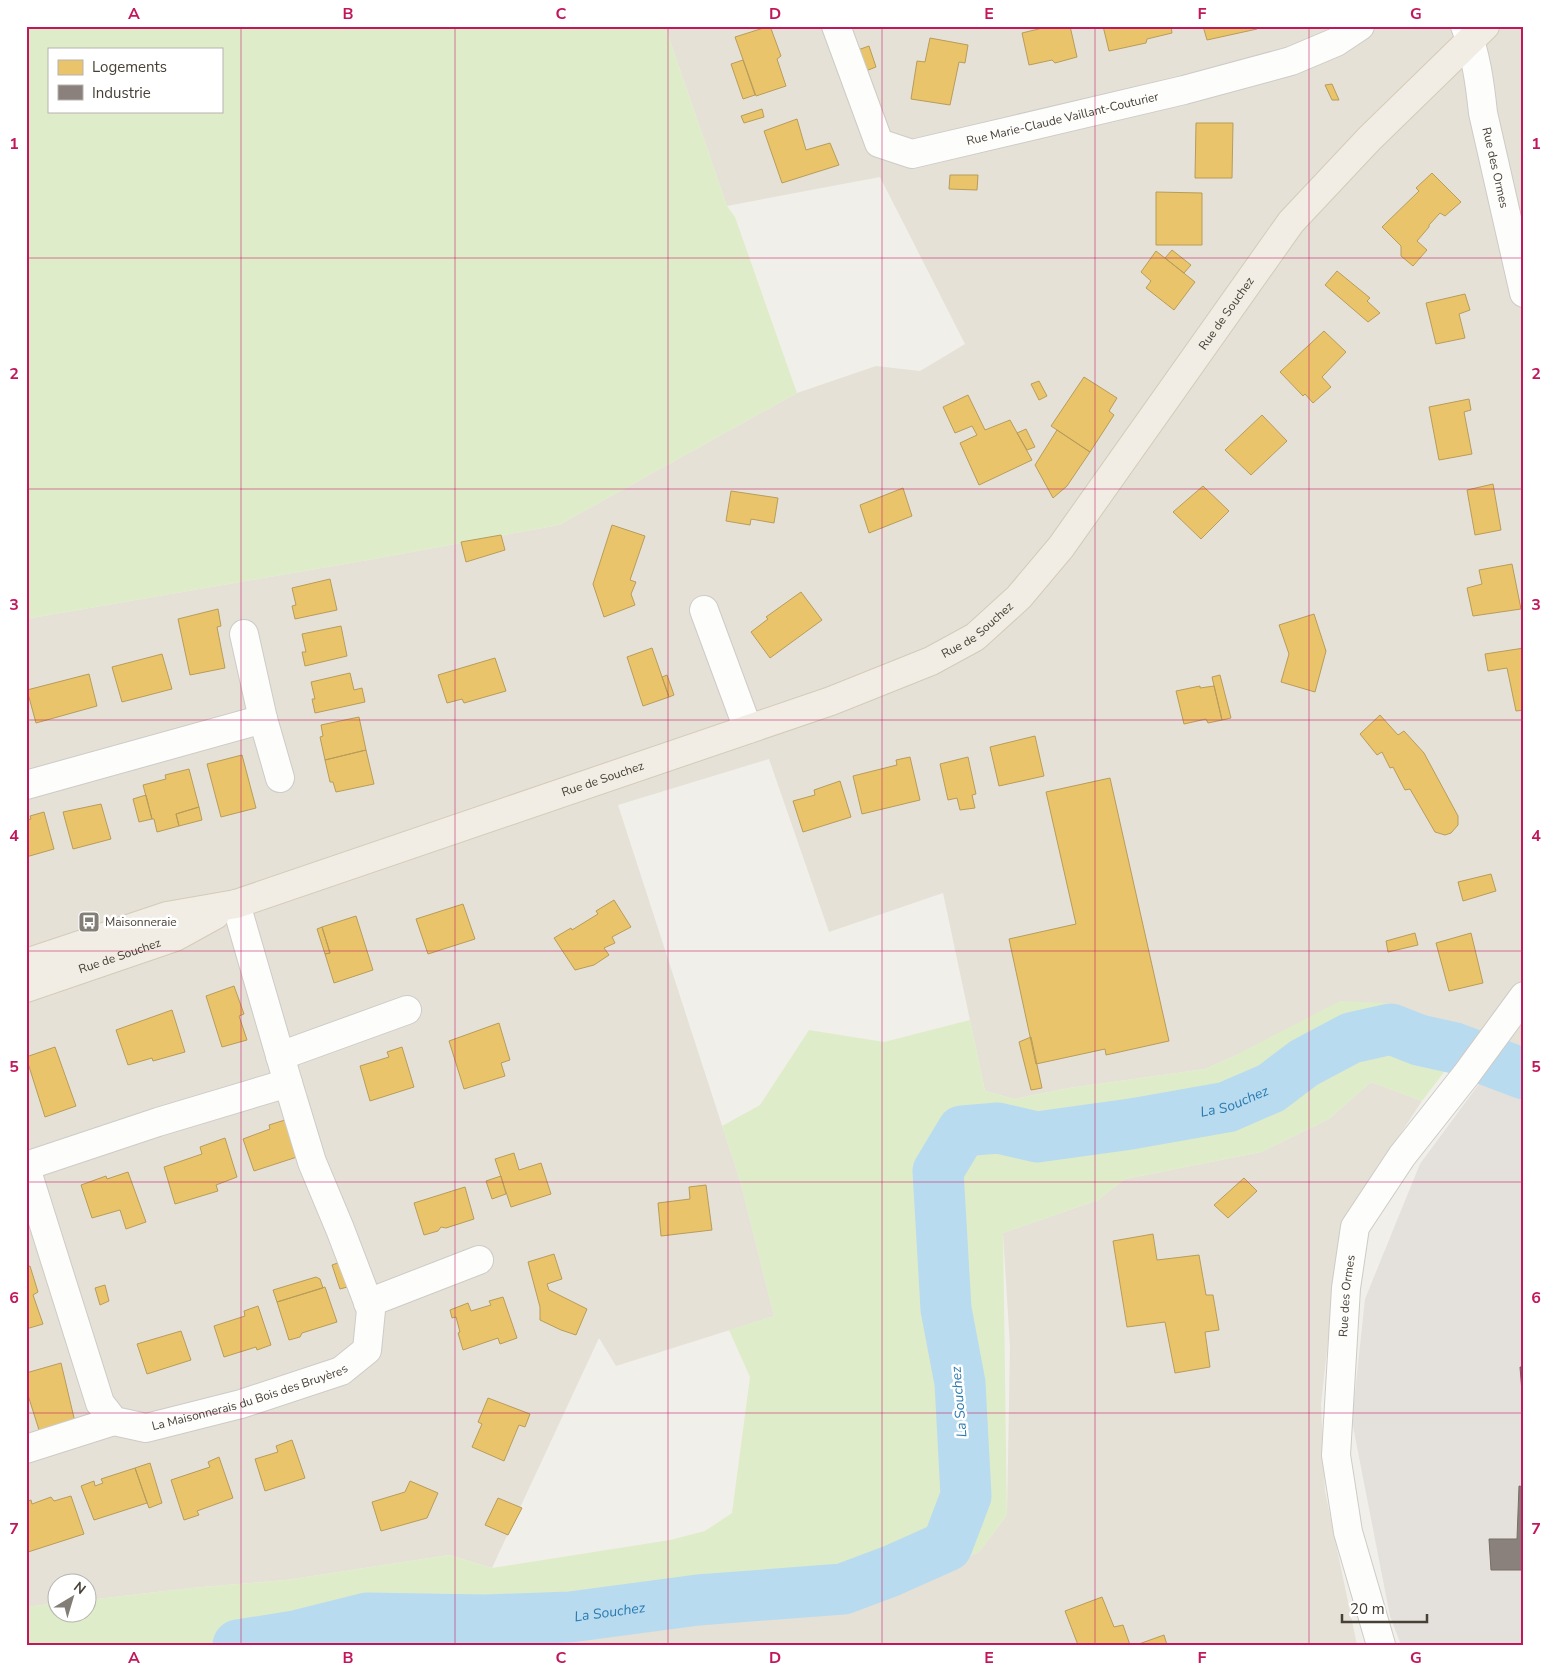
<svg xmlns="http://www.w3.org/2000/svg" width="1550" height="1671" font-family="'Nunito Sans',sans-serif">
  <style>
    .residential { fill: #e5e1d7 }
    .industrial { fill: #e4e0db }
    .green { fill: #dfecc9; fill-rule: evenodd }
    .homes { fill: #e9c46a; stroke: #b89c5a }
    .industry { fill: #8a817c; stroke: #766e67 }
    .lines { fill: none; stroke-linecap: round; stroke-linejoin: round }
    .river { stroke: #b9dbf0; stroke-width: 51 }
    .minor-casing { stroke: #cecbc6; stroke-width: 30 }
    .major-casing { stroke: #d4cbb7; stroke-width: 30 }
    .minor { stroke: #fdfdfc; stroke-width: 28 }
    .major { stroke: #f1ede4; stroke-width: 28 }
    .grid { fill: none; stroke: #c2185b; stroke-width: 1; stroke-opacity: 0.55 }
    .labels { text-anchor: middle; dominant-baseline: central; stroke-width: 5; stroke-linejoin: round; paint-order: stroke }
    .street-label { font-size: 12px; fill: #474036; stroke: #fff }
    .poi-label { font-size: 12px; fill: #474036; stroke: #fff; text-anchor: start }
    .water-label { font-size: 14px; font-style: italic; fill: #297ab0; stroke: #fff }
    .neatline { fill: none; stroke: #c2185b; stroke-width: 2 }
    .grid-label { font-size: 16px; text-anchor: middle; font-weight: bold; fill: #c2185b }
  </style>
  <rect width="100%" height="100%" fill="#f1efea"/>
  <!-- residential -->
  <path class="residential" d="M665 26H1524V1055L1505 1052 1469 1035 1386 1003 1234 1056 1205 1069 1069 1088 1014 1099 985 1091 943 893 829 932 769 759 618 805 741 1184 774 1316 616 1366 599 1338 492 1568 449 1555 286 1580 191 1588 88 1600V1584H58L57 1603 26 1607V619L374 559 559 525 797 393 876 366 920 371 965 344 880 177 727 206Z
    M1371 1082 1422 1101 1363 1191 1339 1239 1321 1405 1325 1491 1357 1645H345L407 1627H432L479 1638 598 1637 664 1630 766 1615 831 1613 904 1585 979 1552 1007 1515 1010 1347 1003 1233 1098 1200 1125 1179 1261 1152 1329 1119Z"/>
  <!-- industrial -->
  <path class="industrial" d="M1479 1084 1524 1088V1645H1401L1390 1616 1352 1421 1365 1299 1420 1164Z"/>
  <!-- green -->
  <path class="green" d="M26 26H665L727 206 735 217 797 393 559 525 374 559 26 619ZM49 49H221V111H49Z
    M1340 1001 1386 1003 1469 1035 1451 1063 1422 1101 1371 1082 1329 1119 1261 1152 1125 1179 1098 1200 1003 1233 1007 1515 979 1552 904 1585 831 1613 766 1615 664 1630 598 1637 479 1638 432 1627H407L345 1645H26V1607L57 1603 58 1614H88V1600L191 1588 286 1580 449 1555 492 1568 670 1540 705 1531 732 1513 750 1377 729 1330 774 1316 741 1184 722 1126 760 1105 809 1030 884 1042 970 1020 985 1091 1014 1099 1069 1088 1205 1069 1234 1056Z"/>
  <!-- homes -->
  <path class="homes" d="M770 26 781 56 777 59 786 86 756 96 735 37Z
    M1051 26H1070L1077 57 1055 63 1052 60 1029 65 1022 33Z
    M1103 26H1171L1172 33 1147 39 1146 43 1109 51Z
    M1203 26H1256L1257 29 1207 40Z
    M930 38 968 45 965 63 959 62 950 105 911 99 917 61 925 62Z
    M869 46 876 67 863 72 855 51Z
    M743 60 755 95 743 99 731 64Z
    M1332 84 1339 100H1332L1325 85Z
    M762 109 764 117 744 123 741 116Z
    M797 119 806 150 830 143 839 165 782 183 764 131Z
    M1196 123H1233L1232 178H1195Z
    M1432 173 1461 202 1445 216 1440 213 1429 225V227L1417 241 1427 250 1413 266 1401 256V246L1382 227 1419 191 1416 188Z
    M950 175H978L977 190 949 189Z
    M1156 192 1202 193V245H1156Z
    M1172 250 1191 265 1184 273 1165 258Z
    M1156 251 1195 282 1174 310 1146 288 1151 281 1141 272Z
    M1337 271 1370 298 1367 301 1380 313 1368 322 1325 285Z
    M1465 294 1470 310 1459 314 1465 338 1436 344 1426 303Z
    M1324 331 1346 352 1322 377 1331 387 1313 403 1305 394 1303 396 1280 372Z
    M1084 377 1117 398 1109 411 1114 415 1090 452 1051 426Z
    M1039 381 1047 396 1039 400 1031 384Z
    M968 395 985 430 1010 420 1032 460 979 485 960 443 977 435 972 426 955 433 943 407Z
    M1469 399 1471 410 1464 412 1472 454 1439 460 1429 407Z
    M1262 415 1287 441 1251 475 1225 450Z
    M1026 429 1035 447 1027 450 1017 433Z
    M1057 430 1090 452 1067 486 1053 498 1035 465Z
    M1493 484 1501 530 1475 535 1467 490Z
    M1203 486 1229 511 1201 539 1173 512Z
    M903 488 912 516 869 533 860 505Z
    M731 491 778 498 774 523 751 519 750 525 726 521Z
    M612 525 645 536 630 580 636 582 631 594 635 605 604 617 593 584Z
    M501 535 505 550 466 562 461 542Z
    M1512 564 1521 609 1473 616 1467 588 1482 584 1479 570Z
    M330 579 337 610 295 619 292 606 296 605 292 588Z
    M801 592 822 620 770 658 751 632 768 619 766 617Z
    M218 609 221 626 217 627 225 668 190 675 178 619Z
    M1314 614 1326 651 1315 692 1281 682 1289 654 1279 625Z
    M341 626 347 656 305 666 302 652H306L302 634Z
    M652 648 669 697 643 706 627 657Z
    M1524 648V710L1516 711 1507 668 1488 671 1485 654Z
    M162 654 172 689 122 702 112 667Z
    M495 658 506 691 464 703 462 699 447 703 438 675Z
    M350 673 354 690 362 688 365 702 315 713 312 699H315L311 682Z
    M89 674 97 706 36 723 27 690Z
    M667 675 674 695 669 697 662 677Z
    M1220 675 1231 718 1222 720 1212 677Z
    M1200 686V688L1214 686 1222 720 1208 723 1206 719 1184 724 1176 691Z
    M1380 715 1398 735 1404 731 1424 753 1458 816V825L1451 833 1445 835 1435 832 1410 789 1405 790 1393 767 1390 768 1382 752 1377 755 1360 734Z
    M359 717 366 750 325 760 320 737 323 736 321 725Z
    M1035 736 1044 776 999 786 990 747Z
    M366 750 374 784 336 792 333 782H330L325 760Z
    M242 755 256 808 221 817 207 764Z
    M910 757 920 800 862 814 853 776 897 765 896 760Z
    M968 757 976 794 972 795 975 808 960 810 957 798 948 800 940 764Z
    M189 769 199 807 176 814 179 826 157 832 154 819H152L143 785 166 779 165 775Z
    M1110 778 1169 1041 1106 1055 1105 1049 1036 1064 1009 939 1076 924 1046 792Z
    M840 781 851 817 803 832 793 801 815 795 814 790Z
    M146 795 152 819 139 822 133 799Z
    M101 804 111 839 73 849 63 812Z
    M199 807 202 820 179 826 176 814Z
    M44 812 54 849 26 857V820L31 819 30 816Z
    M1491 874 1496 891 1463 901 1458 882Z
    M614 900 631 927 612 937 615 943 604 948 609 955 594 965 575 970 554 938 571 928 572 930 598 914 596 911Z
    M463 904 475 939 428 954 416 919Z
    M356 916 373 970 334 983 325 954 330 953 322 927Z
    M322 927 330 953 325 954 317 929Z
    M1415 933 1418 945 1388 952 1386 941Z
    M1471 933 1483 983 1449 991 1436 943Z
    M234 986 244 1014 239 1016 247 1040 222 1047 206 996Z
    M172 1010 185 1052 153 1061 152 1058 128 1065 116 1030Z
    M499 1023 510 1060 501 1063 505 1076 464 1089 449 1041Z
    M1031 1037 1042 1088 1031 1090 1019 1042Z
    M55 1047 76 1106 45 1117 26 1057Z
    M402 1047 414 1087 370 1101 360 1066 389 1057 387 1052Z
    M285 1120 297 1157 254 1171 243 1139 270 1129 269 1125Z
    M225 1138 237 1177 216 1185 218 1191 175 1204 164 1167 202 1154 200 1147Z
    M514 1153 519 1170 541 1163 551 1194 511 1207 495 1159Z
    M128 1172 146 1222 126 1229 120 1210 92 1218 81 1185 106 1176 107 1179Z
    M501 1176 506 1194 492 1199 486 1181Z
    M1244 1178 1257 1191 1228 1218 1214 1205Z
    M706 1185 712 1230 661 1236 658 1203 690 1199 689 1187Z
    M465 1187 474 1219 446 1228 441 1227 438 1231 424 1235 414 1203Z
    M1153 1234 1157 1260 1199 1255 1206 1295H1213L1219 1330 1205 1332 1210 1367 1175 1373 1165 1322 1127 1327 1113 1241Z
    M554 1254 562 1279 547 1284 549 1290 587 1309 576 1335 561 1330 540 1320V1307L528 1262Z
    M343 1261 351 1286 340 1289 332 1265Z
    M30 1266 38 1292 33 1295 43 1324 26 1329V1267Z
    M316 1277 320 1279 323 1288 277 1302 273 1290Z
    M105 1285 109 1301 100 1305 95 1288Z
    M325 1287 337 1322 302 1333 300 1337 289 1340 277 1302Z
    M503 1297 517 1338 500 1344 498 1338 463 1350 458 1333 460 1332 456 1317 452 1318 450 1310 468 1303 471 1311 491 1305 489 1301Z
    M258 1306 271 1345 257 1350 256 1347 224 1357 214 1326 245 1316 244 1311Z
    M181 1331 191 1360 147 1374 137 1344Z
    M61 1363 75 1422 40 1433 26 1389V1373Z
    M488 1398 530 1414 525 1427 519 1425 504 1461 472 1447 482 1424 478 1422Z
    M292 1440 305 1478 265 1491 255 1459 278 1452 276 1446Z
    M219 1457 233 1498 197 1511 199 1515 184 1520 171 1480 210 1467 208 1462Z
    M150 1463 162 1503 149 1508 135 1468Z
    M135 1468 147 1503 94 1520 81 1486 94 1481 95 1486 103 1483 101 1479Z
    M410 1481 438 1493 427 1518 381 1531 372 1502 405 1492Z
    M71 1496 84 1534 28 1552 26 1502 31 1500 32 1504 51 1497 54 1501Z
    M498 1498 522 1508 508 1535 485 1525Z
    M1102 1597 1114 1627 1123 1625 1130 1645H1078L1065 1611Z
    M1164 1635 1167 1645H1136Z"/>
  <!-- industry -->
  <path class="industry" d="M1520 1367H1524V1392H1522Z
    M1519 1486 1524 1487V1570H1491L1489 1539H1517Z"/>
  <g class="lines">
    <!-- river -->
    <path class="river" id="s1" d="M238 1645 295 1636 367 1618 485 1620 570 1617 698 1600 843 1589 891 1571 947 1546 966 1496 960 1383 946 1309 938 1171 962 1131 998 1128 1037 1137 1131 1124 1227 1107 1271 1088 1304 1063 1351 1038 1391 1029 1419 1040 1455 1048 1524 1074"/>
    <!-- minor casing -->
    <g class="minor-casing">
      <g id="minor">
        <path id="s2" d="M836 26 879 143 912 154 1184 90 1291 61 1336 42 1360 26"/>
        <path id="s3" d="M1465 26C1476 54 1480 84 1483 113L1524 293"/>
        <path d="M704 610 748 729"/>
        <path d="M244 634 263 719 280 778"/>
        <path d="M26 785 263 719"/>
        <path d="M280 1056 407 1010"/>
        <path d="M26 1166 158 1122 288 1083"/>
        <path id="s4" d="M26 1168 100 1403 114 1421 146 1428 241 1404 341 1371 367 1350 371 1310 340 1229 312 1162 288 1083 236 904"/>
        <path d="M368 1303 479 1260"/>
        <path d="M26 1449 114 1421"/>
        <path id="s5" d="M1381 1645 1348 1532 1336 1455 1346 1288 1355 1227 1402 1156 1466 1075 1524 996"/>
      </g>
    </g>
    <!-- major casing -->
    <g class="major-casing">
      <g id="major">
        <path id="s6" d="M26 963 167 916 236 904 831 701 931 661 975 637 1019 597 1061 547 1291 222 1369 139 1485 26"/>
        <path id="s7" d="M26 988 175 937 215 915"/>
      </g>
    </g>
    <!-- minor -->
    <use href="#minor" class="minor"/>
    <!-- major -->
    <use href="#major" class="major"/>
  </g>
  <!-- grid -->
  <path class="grid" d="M241 26V1645M455 26V1645M668 26V1645M882 26V1645M1095 26V1645M1309 26V1645M26 258H1524M26 489H1524M26 720H1524M26 951H1524M26 1182H1524M26 1413H1524"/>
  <!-- icons -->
  <defs>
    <g id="bus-square" transform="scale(1.125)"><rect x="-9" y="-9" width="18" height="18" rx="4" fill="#827d75" stroke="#fff"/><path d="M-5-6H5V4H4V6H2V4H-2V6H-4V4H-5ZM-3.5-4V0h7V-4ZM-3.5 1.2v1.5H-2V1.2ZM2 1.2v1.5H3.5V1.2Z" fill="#fff"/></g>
  </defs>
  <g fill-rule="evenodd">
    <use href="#bus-square" x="89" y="922"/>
  </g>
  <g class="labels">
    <!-- street labels -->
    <g class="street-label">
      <text stroke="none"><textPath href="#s2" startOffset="314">Rue Marie-Claude Vaillant-Couturier</textPath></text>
      <text stroke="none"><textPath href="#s3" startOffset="145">Rue des Ormes</textPath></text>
      <text stroke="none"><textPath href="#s6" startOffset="1416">Rue de Souchez</textPath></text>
      <text stroke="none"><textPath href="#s6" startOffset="1011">Rue de Souchez</textPath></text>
      <text stroke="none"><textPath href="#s6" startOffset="606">Rue de Souchez</textPath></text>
      <text stroke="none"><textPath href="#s7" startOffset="99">Rue de Souchez</textPath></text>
      <text stroke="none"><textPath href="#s5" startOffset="355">Rue des Ormes</textPath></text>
      <text stroke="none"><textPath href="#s4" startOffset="410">La Maisonnerais du Bois des Bruyères</textPath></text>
    </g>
    <!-- poi labels -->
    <g class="poi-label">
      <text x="105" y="922">Maisonneraie</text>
    </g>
    <!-- water labels -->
    <g class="water-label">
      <text stroke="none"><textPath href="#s1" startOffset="1426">La Souchez</textPath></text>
      <text transform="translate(959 1402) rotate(-95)">La Souchez</text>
      <text stroke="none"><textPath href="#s1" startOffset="375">La Souchez</textPath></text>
    </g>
  </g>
  <!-- border -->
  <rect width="1550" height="1671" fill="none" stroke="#ffffff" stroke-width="55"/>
  <!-- legend -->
  <rect x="48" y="48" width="175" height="65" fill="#ffffff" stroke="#b5b3af"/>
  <rect x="58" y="60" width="25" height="15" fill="#e9c46a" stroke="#b5b3af"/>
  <text x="92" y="72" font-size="15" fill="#474036">Logements</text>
  <rect x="58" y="85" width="25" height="15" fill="#8a817c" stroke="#b5b3af"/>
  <text x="92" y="98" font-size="15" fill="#474036">Industrie</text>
  <!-- north arrow -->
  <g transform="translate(72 1598) rotate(38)"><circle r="24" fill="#ffffff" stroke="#b5b3af"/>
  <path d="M0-4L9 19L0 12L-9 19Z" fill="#827d75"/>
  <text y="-8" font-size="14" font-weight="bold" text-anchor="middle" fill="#474036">N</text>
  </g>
  <!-- scale -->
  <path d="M1342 1614v8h85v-8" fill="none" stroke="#474036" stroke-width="2.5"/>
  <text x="1350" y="1614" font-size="15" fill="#474036" stroke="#ffffff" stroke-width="4" paint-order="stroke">20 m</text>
  <rect x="28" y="28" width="1494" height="1616" class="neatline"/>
  <g class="grid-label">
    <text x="134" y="19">A</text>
    <text x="348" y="19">B</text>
    <text x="561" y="19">C</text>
    <text x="775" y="19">D</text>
    <text x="989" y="19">E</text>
    <text x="1202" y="19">F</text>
    <text x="1416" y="19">G</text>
    <text x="14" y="149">1</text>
    <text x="1536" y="149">1</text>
    <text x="14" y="379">2</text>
    <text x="1536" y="379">2</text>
    <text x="14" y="610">3</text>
    <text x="1536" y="610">3</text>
    <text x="14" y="841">4</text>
    <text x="1536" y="841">4</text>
    <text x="14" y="1072">5</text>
    <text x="1536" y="1072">5</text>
    <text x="14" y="1303">6</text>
    <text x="1536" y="1303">6</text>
    <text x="14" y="1534">7</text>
    <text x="1536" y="1534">7</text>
    <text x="134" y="1663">A</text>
    <text x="348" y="1663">B</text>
    <text x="561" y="1663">C</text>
    <text x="775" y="1663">D</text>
    <text x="989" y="1663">E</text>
    <text x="1202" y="1663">F</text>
    <text x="1416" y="1663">G</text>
  </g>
</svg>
